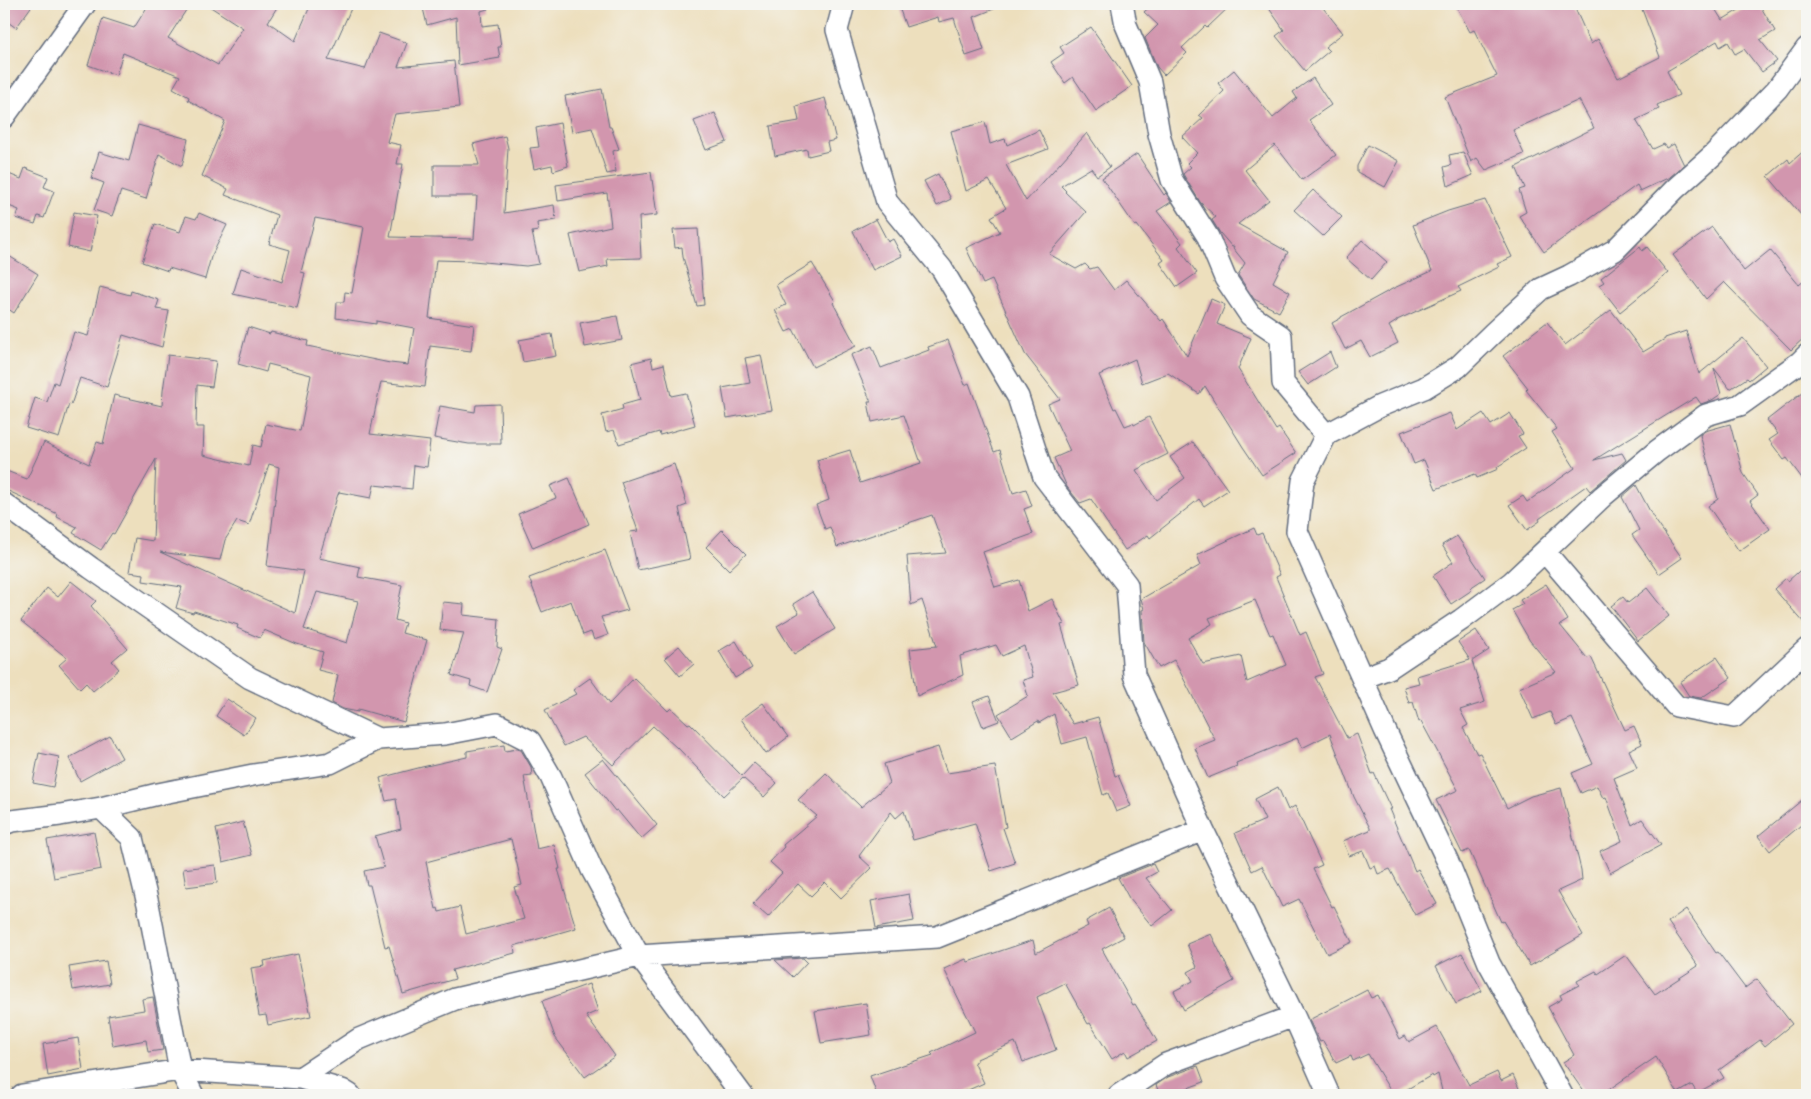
<svg xmlns="http://www.w3.org/2000/svg" width="1811" height="1099" font-family="'Libre Caslon Text',serif">
  <style>
    .building { fill: #d296ae; fill-rule: evenodd }
    .lines { fill: none; stroke-linecap: round; stroke-linejoin: round }
    .street-casing { stroke: #646d7f; stroke-width: 24 }
    .street { stroke: #fff; stroke-width: 21 }
  </style>
  <rect width="100%" height="100%" fill="#f6f6f2"/>
  <filter id="ink" filterUnits="userSpaceOnUse"><feTurbulence type="fractalNoise" baseFrequency=".02" numOctaves="2"/><feDisplacementMap in="SourceGraphic" scale="10" xChannelSelector="R" yChannelSelector="G"/><feConvolveMatrix kernelMatrix="1 2 1 2 8 2 1 2 1" color-interpolation-filters="sRGB"/></filter>
  <filter id="wash" filterUnits="userSpaceOnUse"><feTurbulence type="fractalNoise" baseFrequency=".0096" numOctaves="4" result="noise"/><feDisplacementMap in="SourceGraphic" scale="20" xChannelSelector="R" yChannelSelector="G"/><feGaussianBlur stdDeviation="1.12" result="paint"/><feColorMatrix in="noise" values="0 0 0 0 0 0 0 0 0 0 0 0 0 0 0 0 0 1.4 0 .05"/><feComposite in="paint" operator="in"/></filter>
  <g filter="url(#wash)">
    <rect width="100%" height="100%" fill="#eddfbd"/>
    <g id="blocks">
      <!-- building -->
      <path class="building" d="M4 4H33L16 28 4 19Z
        M149 4H190L168 38 218 65 243 28 206 4H279L268 22 295 41 311 4H353L328 60 365 69 379 33 407 43 398 67 454 61 459 107 395 114 387 142 401 145 397 164H403L390 237 474 239 477 196H434V165H479L473 144 505 136 508 148 504 213 554 205 556 220 537 223 538 231 532 232 539 264 526 266 473 261 436 260 429 318 474 325 471 351 430 346 425 387 381 382 370 434 430 441 427 467 414 465 412 489 374 485 371 498 339 492 337 497 319 558 360 567 358 577 402 585 395 620 405 623 402 633 427 640 404 722 358 709V712L343 709 332 703 338 675 318 670 323 652 297 644 264 630 260 638 237 628 238 625 194 611 193 613 176 608 182 587 143 581 144 574 129 572 135 538 153 541 156 459 114 534 112 533 101 550 73 533 77 527 57 517 58 514 4 489V470L27 479 44 442 89 464 97 442 103 444 114 395 162 406 163 391 168 355 216 361 212 387 197 385 196 427H204L203 455 249 466 253 445 261 447 266 424 300 431 311 375 268 364 266 372 238 364 248 327 270 334 271 332 308 341 307 346 390 363 408 365 414 328 376 321V324L336 318 337 302H344L345 292 352 293 364 227 315 218 301 272 305 273 297 308 233 294 241 268 282 282 290 250 269 244 277 215 225 195 228 189 202 176 225 121 188 100 189 97 173 88 180 76 123 53 116 75 88 65 103 18 134 28ZM269 464 279 467 267 566 304 571 295 613 160 552 220 560 225 540 237 521 249 525ZM317 592 358 601 347 643 304 629Z
        M422 4H487L488 9 481 11 482 26 498 24 501 47H498L500 58 458 65 456 17 427 25Z
        M903 4H1006L974 17 984 50 966 56 954 18 939 22 938 17 906 27 900 10 904 8Z
        M1153 4 1184 5 1186 4H1232L1207 28 1205 26 1182 48 1187 53 1164 75 1157 67 1145 38 1158 25 1144 12Z
        M1266 4H1320L1343 33 1325 47 1329 51 1305 71 1276 36 1284 30Z
        M1455 4H1573L1591 44 1598 39 1618 78 1660 57 1640 4H1712L1722 20 1749 4H1759L1775 31 1760 40 1777 61 1762 72 1744 49 1735 54 1728 42 1720 47 1717 41 1667 71 1679 95 1657 105 1659 109 1636 120 1653 149 1664 144 1666 148 1674 144 1684 165 1670 177 1640 191 1637 185 1544 252 1519 216 1526 212 1519 190 1525 188 1516 167 1594 128 1579 100 1513 130 1524 154 1486 170 1477 158 1471 162 1445 97 1497 76 1474 30 1470 32Z
        M1091 27 1132 86 1096 111 1073 77 1065 83 1051 62 1064 53 1060 47Z
        M1234 70 1273 118 1297 98 1293 92 1313 78 1331 105 1309 120 1336 155 1302 180 1275 145 1245 170 1269 200 1238 224 1288 252 1273 282 1290 292 1279 312 1254 299 1238 275 1245 263 1233 248 1234 246 1232 247 1220 233 1212 220 1216 217 1200 202 1183 174 1191 167 1187 163 1197 153 1182 137 1203 118 1199 115 1224 91 1218 83Z
        M602 89 609 127H611L619 149 613 151 616 172 607 174 592 128 572 132 565 96Z
        M825 98 836 140 827 142 829 151 808 156 807 149 775 156 770 126 799 121 796 106Z
        M715 113 727 142 706 150 694 121Z
        M985 122 990 144 1005 139 1007 145 1039 130 1048 149 1006 165 1026 201 1087 133 1110 167 1097 176 1091 168 1061 186 1066 191 1065 192 1086 212 1049 254 1076 269 1085 264 1090 269 1097 267 1114 290 1126 280 1161 321 1163 319 1187 356 1211 299 1225 305 1217 324 1251 338 1238 369 1276 430 1279 428 1296 453 1262 475 1243 447 1205 386 1199 394 1168 373 1142 383 1135 359 1099 375 1114 409 1116 408 1125 426 1133 423 1134 425 1149 417 1168 454 1136 470 1156 500 1185 478 1170 457 1193 442 1228 490 1204 506 1199 499 1150 538 1148 535 1125 550 1091 499 1080 503 1067 487 1054 458 1070 451 1048 404 1060 399 1025 354 992 280 983 284 966 248 1000 232 991 217 1006 208 989 180 966 191 951 131Z
        M560 123 568 166 553 171 552 165 534 169 530 148 539 147 536 128Z
        M138 125 188 139 182 166 159 154 146 199 121 191 112 216 94 210 104 183 91 178 99 152 129 161Z
        M1368 145 1399 161 1385 187 1357 172V166Z
        M1807 148V222L1768 176 1788 159 1790 163Z
        M1463 152 1473 175 1448 186 1444 167 1451 165 1449 155Z
        M1137 154 1164 195 1166 193 1171 202 1157 211 1182 243 1178 247 1197 273 1177 287 1160 263 1164 260 1137 225 1135 226 1102 178Z
        M25 168 48 177 44 187 54 191 44 218 38 216 35 224 16 218 19 210 4 204V172L21 179Z
        M651 172 657 215 639 217 641 258 607 259 608 266 579 272 570 235 611 226 607 193 558 201 556 185Z
        M938 174 951 199 937 206 924 181Z
        M1313 190 1342 217 1323 236 1294 210Z
        M1485 200 1512 257 1497 264 1499 267 1458 287 1461 291 1397 320V321L1389 326 1398 343 1370 357 1361 341 1345 349 1332 323 1341 318V317L1394 288 1432 271 1413 225 1448 211Z
        M74 212 97 216 90 252 68 247Z
        M199 213 227 225 211 257 205 279 169 268 168 271 142 262 155 224 180 232 186 216 196 219Z
        M876 219 888 242 893 239 902 256 873 270 853 231Z
        M1712 227 1744 271 1770 250 1799 285 1807 278V335L1791 350 1724 282 1706 299 1673 255Z
        M698 229 704 305 697 306 683 257 682 247 675 248 673 230Z
        M1362 240 1387 262 1371 280 1346 258Z
        M1640 247 1642 251 1647 247 1668 273 1620 312 1599 285 1604 282 1601 278Z
        M4 253 38 274 14 313 4 306Z
        M812 263 835 301 833 303 856 346 813 367 793 329 786 332 775 310 786 305 776 285Z
        M100 287 130 295 131 291 159 300 156 309 169 311 162 347 123 335 107 387 80 378 71 405 69 404 59 438 26 428 35 398 47 402 54 382 58 384 74 332 88 336Z
        M1611 310 1643 352 1665 339V338L1686 331 1699 374 1743 338 1766 366 1749 380 1747 378 1730 389 1714 368 1721 394 1712 400 1701 404 1696 397 1594 460 1622 453 1626 460 1590 491 1586 486 1539 519 1540 521 1527 530 1509 505 1523 496 1527 502 1575 468 1552 432 1557 429 1526 390 1528 388 1503 356 1547 322 1565 345Z
        M617 316 622 340 585 347 580 323Z
        M552 334 556 356 523 362 519 340Z
        M948 340 965 385 969 383 994 452 1000 450 1013 493 1026 489 1032 506 1024 509 1033 534 983 552 995 587 1019 580 1028 611 1052 599 1064 624 1061 625 1079 685 1053 692 1073 724 1098 717 1115 776 1118 775 1131 806 1116 812 1108 793 1103 795 1087 737 1062 744 1054 714 1039 723 1038 721 1012 737 998 714 1028 696 1023 680 1033 677 1024 646 1002 656 996 645 960 656 963 675 917 696 910 649 937 646 922 600 911 605 907 556 946 553 932 515 837 547 830 527 825 529 816 505 829 500 817 460 850 450 860 483 921 463 904 415 872 422 868 402H871L851 355 872 346 881 368 929 350 928 347Z
        M1330 352 1336 367 1308 385 1298 372Z
        M761 355 772 410 727 418 722 388 750 383 745 358Z
        M651 358 653 367 664 364 671 396 686 393 695 425 660 435 659 432 619 444 614 430 606 432 602 415 623 409 622 405 640 400 631 363Z
        M1807 389V485L1787 458 1784 460 1769 440 1778 434 1767 420Z
        M500 404 501 444H469L434 438 440 406 475 412 476 405Z
        M1450 413 1457 430 1483 413 1491 425 1510 413 1523 434 1518 436 1526 448 1497 467 1498 469 1477 478 1475 474 1436 489 1424 460 1414 464 1401 432Z
        M1730 424 1743 473 1758 495 1750 501 1770 529 1739 551 1708 506 1718 499 1700 435 1705 431Z
        M674 464 687 505 679 508 690 559 638 570 630 532 638 531 621 482Z
        M569 478 589 524 533 548 518 514 556 498 550 486Z
        M1636 485 1653 517 1682 558 1659 574 1632 535 1639 530 1622 497Z
        M1254 528 1257 535 1262 533 1280 575 1276 577 1300 635 1306 632 1323 674 1315 677 1347 738 1357 734 1372 774 1374 773 1391 809H1389L1415 871 1418 869 1437 904 1415 915 1390 869 1378 874 1375 866 1370 868 1363 851 1349 856 1343 841 1370 830V828L1354 797 1330 734 1302 748 1297 738 1236 763 1237 766 1208 778 1195 748 1215 740 1174 660 1159 668 1144 642 1142 610 1144 609 1141 599 1201 565 1197 555ZM1255 600 1270 635 1273 634 1286 665 1247 682 1241 656 1203 664 1188 638 1212 624 1209 618Z
        M722 530 746 554 729 570 706 547Z
        M1457 536 1485 578 1470 588 1472 590 1451 604 1433 576 1453 562 1442 545Z
        M605 550 628 610 601 617 608 635 594 640 591 632 583 635 571 601 542 612 529 578Z
        M1807 564V626L1774 589 1786 578 1788 581Z
        M71 581 96 601 91 606 127 648 112 661 119 669 93 691 86 683 80 689 59 665 67 658 21 621 47 588 58 597Z
        M1546 584 1568 620 1560 625 1587 658 1591 657 1625 730 1634 726 1642 744 1629 750 1637 768 1614 778 1632 825 1642 819 1661 845 1610 873 1600 851 1622 841 1606 797 1603 798 1597 786 1581 793 1572 773 1593 764 1572 718 1556 725 1550 712 1533 719 1519 688 1556 672 1530 641 1512 610 1523 604 1520 600Z
        M1647 588 1669 616 1638 641 1611 606 1623 597 1628 603Z
        M812 592 835 629 794 654 777 626 799 613 793 604Z
        M443 602 464 604 463 615 499 619 497 647 502 649 487 692 470 686 471 681 451 675 464 633 440 630Z
        M1476 630 1489 650 1472 661 1485 702 1460 710 1468 725 1463 728 1477 754 1480 753 1507 808 1531 796 1561 788 1581 870 1582 880 1558 891 1583 935 1530 966 1503 921 1501 922 1469 850 1462 853 1436 800 1458 790 1421 721 1419 722 1413 702 1409 703 1404 687 1419 683 1417 676 1470 660 1458 642Z
        M736 641 752 668 735 678 719 651Z
        M679 646 694 664 680 676 665 658Z
        M1717 657 1731 678 1701 698 1689 696 1680 682Z
        M590 678 609 704 634 678 668 711 671 708 688 724 690 723 742 776 754 763 777 783 764 797 743 778 724 796 677 747V748L653 726 613 765 583 737 564 746 545 710 576 694 573 690Z
        M989 696 999 721 983 727 973 702Z
        M227 699 256 718 244 735 216 716Z
        M763 703 788 737 766 754 741 719Z
        M110 736 122 758 80 781 69 758Z
        M504 745 505 751 517 749 521 750 531 767 532 775 524 776 537 849 554 845 560 869H558L576 928 514 946 515 953 452 970 455 979 403 994 389 946 385 947 370 885H367L364 871 384 867 375 836 401 829 396 799 386 801 380 778 422 767 467 757V751ZM511 839 522 885 514 887 524 919 466 934 460 907 439 912 438 908 436 909 426 862Z
        M938 747 947 773 995 766 1006 827 1003 828 1015 863 991 871 975 823 913 840 904 811 896 818 891 812 859 856 872 868 841 898 825 882 811 896 798 884 768 917 753 904 782 873 770 862 784 847 783 845 817 816 798 800 826 773 861 807 890 783 884 764Z
        M39 753 59 757 53 787 33 783Z
        M603 759 657 825 641 839 617 810 615 811 585 773Z
        M1278 787 1288 810 1295 806 1322 865 1313 869 1332 907 1334 906 1352 942 1327 954 1299 899 1282 907 1262 866 1252 871 1235 833 1265 820 1255 799Z
        M1807 796V820L1770 851 1758 836Z
        M243 822 252 855 223 862 216 829Z
        M94 832 101 869 54 878 47 840Z
        M1153 864 1157 872 1146 878 1172 910 1152 926 1129 898 1118 878Z
        M215 865 217 883 186 887 183 869Z
        M909 894 914 921 876 928 871 901Z
        M1109 908 1124 937 1102 949 1133 1005 1135 1004 1157 1041 1128 1057 1125 1051 1112 1059 1090 1023 1088 1024 1065 983 1037 997 1056 1050 1023 1062 1015 1042 977 1059V1061L974 1062 984 1083 957 1095H877L870 1076 933 1055 931 1053 975 1032 944 969 966 959 968 962 1033 940 1036 953 1088 926 1086 921Z
        M1686 909 1716 953 1718 952 1745 988 1757 979 1792 1024 1765 1046 1760 1040 1719 1070 1724 1078 1697 1093 1692 1085 1678 1093 1656 1057 1601 1095H1586L1563 1062 1574 1055 1548 1007 1562 999 1560 995 1579 985 1577 981 1596 971 1598 974 1626 955 1655 994 1698 966 1668 922Z
        M1211 934 1234 981 1184 1010 1174 991 1193 981 1188 972 1197 967 1187 944Z
        M1462 953 1482 991 1456 1004 1436 966Z
        M298 954 311 1016 268 1025 266 1015 259 1016 251 968 265 966 264 961Z
        M803 958 807 962 793 977 775 960Z
        M106 961 110 984 73 990 69 967Z
        M589 984 598 1011 586 1016 615 1056 585 1077 555 1037 542 1001Z
        M1367 990 1371 998 1378 995 1400 1039 1405 1036 1409 1042 1437 1027 1469 1085 1497 1072 1501 1081 1513 1075 1522 1095H1443L1438 1074 1433 1077 1432 1075 1397 1095H1393L1368 1054 1353 1061 1351 1056 1336 1063 1323 1041 1320 1042 1309 1020Z
        M153 997 163 1050 148 1052 146 1040 113 1046 108 1016 144 1010 142 999Z
        M866 1003 871 1035 821 1043 815 1011Z
        M78 1038 83 1069 48 1076 43 1044Z
        M1198 1066 1204 1082 1169 1095H1160L1156 1085 1168 1077Z"/>
    </g>
  </g>
  <g filter="url(#ink)">
    <use href="#blocks" fill-opacity="0" stroke="#646d7f" stroke-width="1"/>
    <g class="lines">
      <!-- street casing -->
      <g class="street-casing">
        <path id="street" d="M844 4 837 30 887 202 942 269 1018 397 1044 477 1127 585 1134 675 1203 830 1294 1016 1329 1095
          M1122 4 1126 25 1150 82 1159 134 1172 180 1208 237 1225 278 1250 315 1281 336 1283 383 1326 435 1303 481 1297 531 1385 730 1448 862 1489 963 1562 1095
          M4 117 85 4
          M1326 435 1380 406 1424 388 1458 367 1493 333 1541 289 1569 276 1615 250 1675 189 1713 155 1777 89 1807 48
          M4 504 91 568 250 678 378 739 445 734 497 724 530 741 551 777 592 870 639 956 742 1095
          M1545 552 1676 706 1734 717 1807 649
          M1363 678 1389 668 1461 620 1512 582 1603 496 1657 451 1706 415 1740 405 1800 362 1807 355
          M101 808 132 838 148 904 180 1070 193 1095
          M4 824 12 821 60 815 101 808 158 794 253 775 330 763 378 739
          M300 1078 342 1090 350 1095
          M22 1095 180 1070 300 1078 359 1039 455 999 639 956 937 937 1203 830
          M1119 1095 1166 1064 1294 1016"/>
      </g>
      <!-- street -->
      <use href="#street" class="street"/>
    </g>
  </g>
  <!-- margin -->
  <rect width="1811" height="1099" fill="none" stroke="#f6f6f2" stroke-width="20"/>
</svg>
